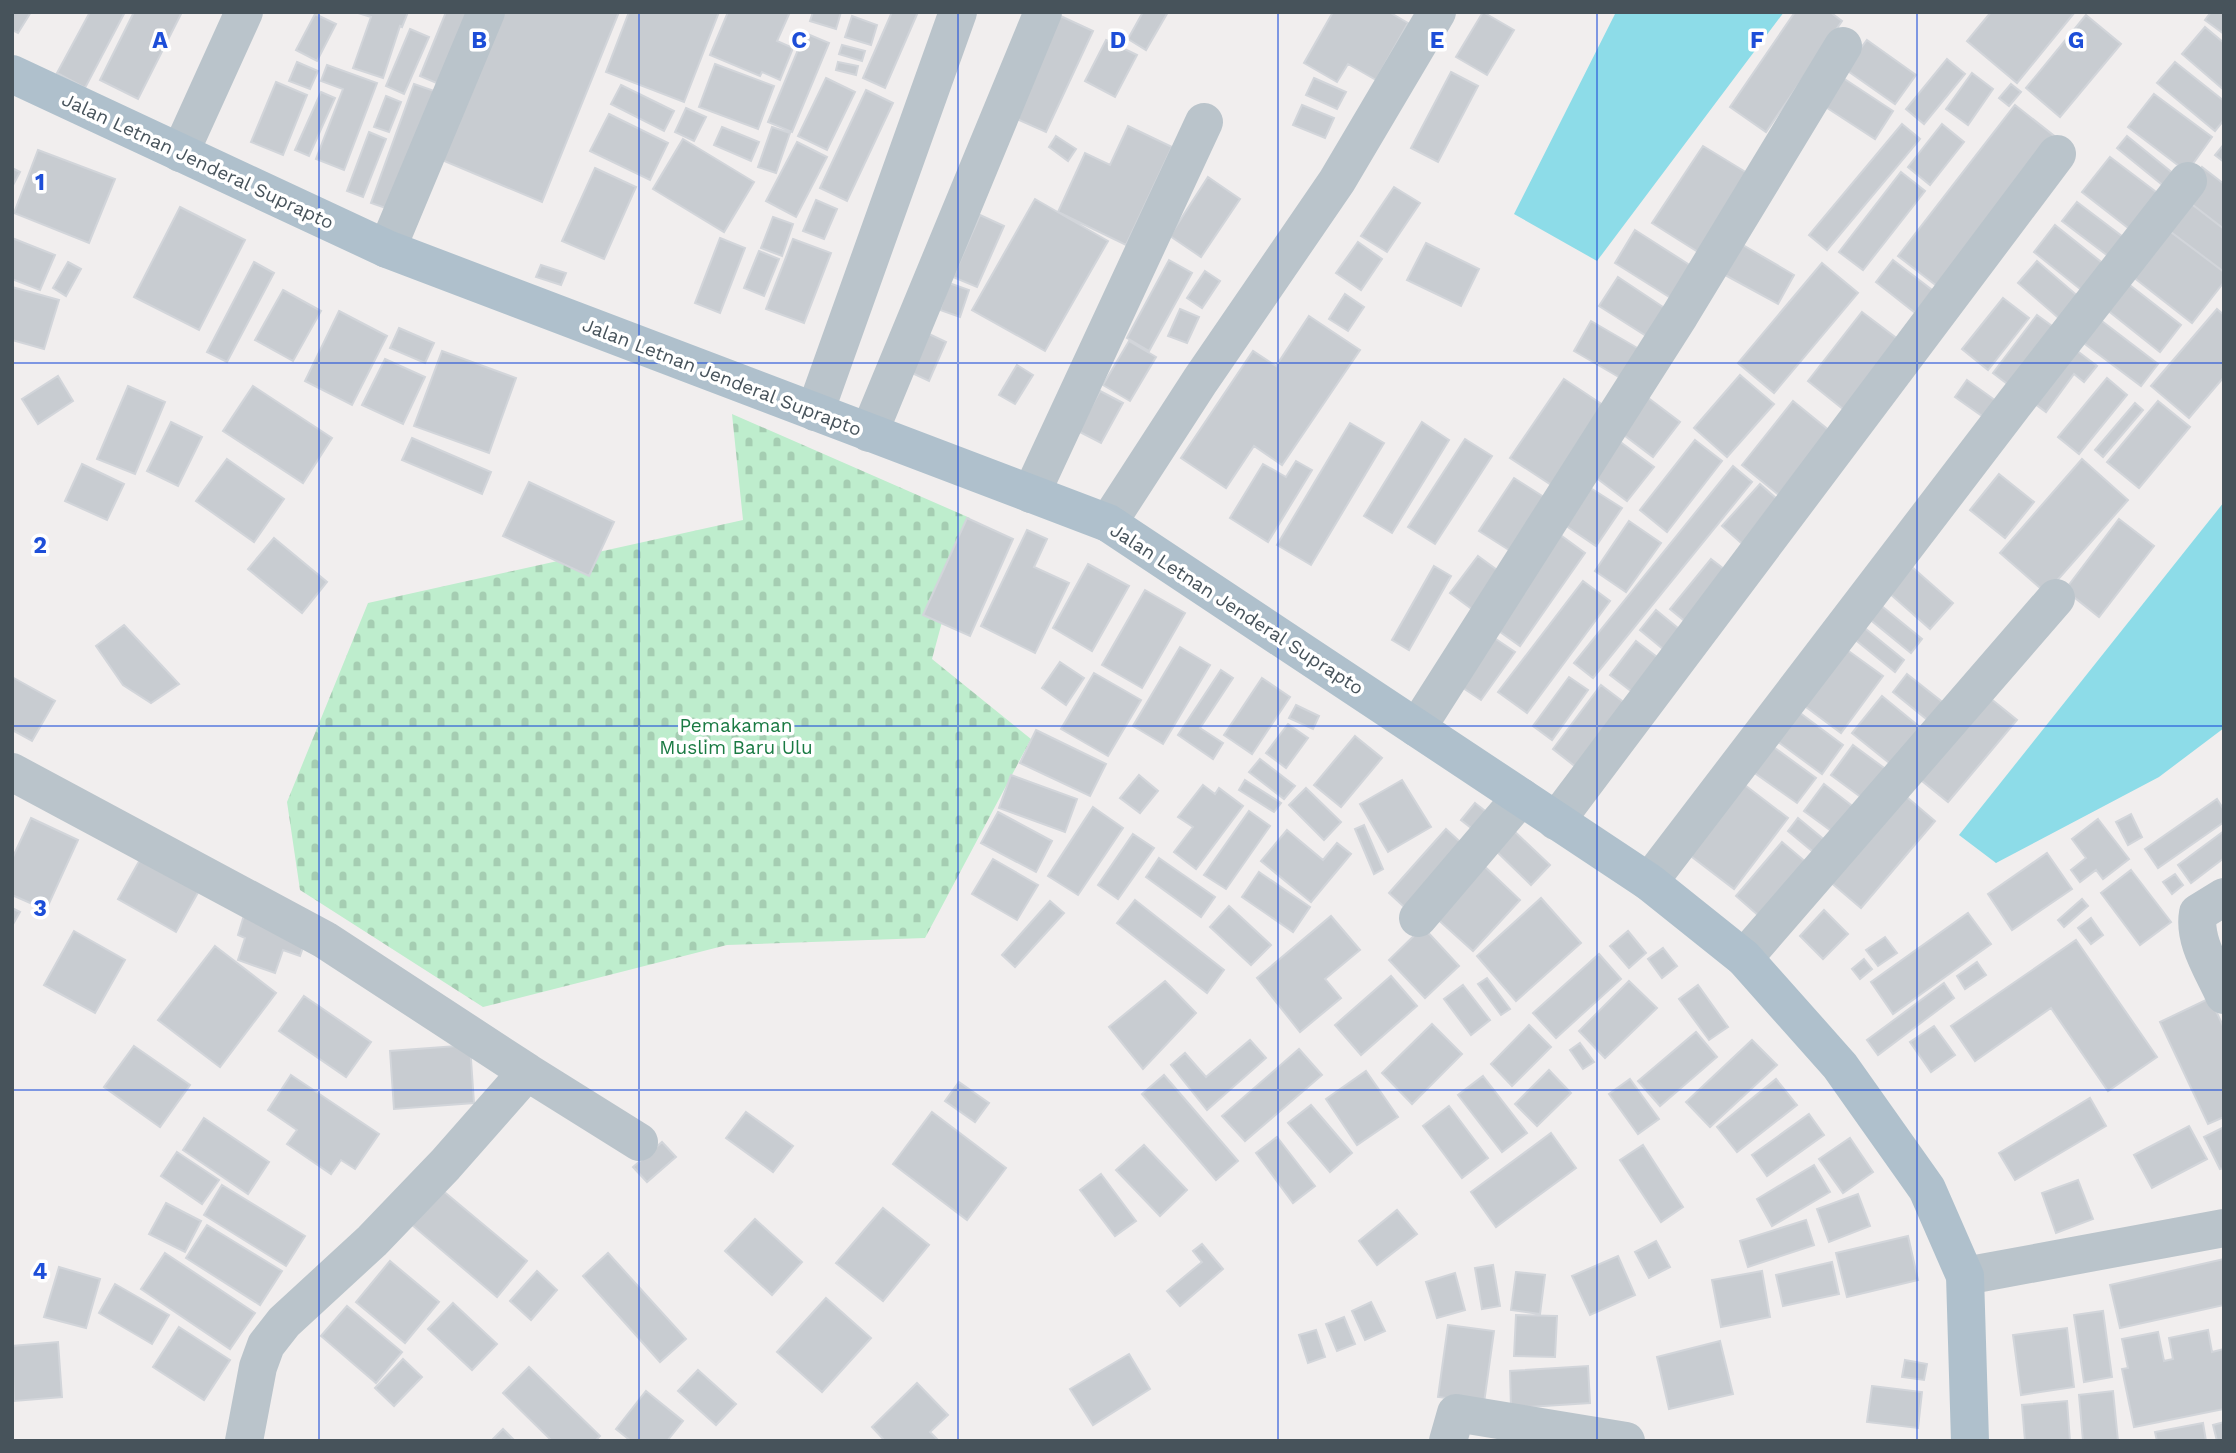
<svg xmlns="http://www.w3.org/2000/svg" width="2236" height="1453" font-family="'Work Sans',sans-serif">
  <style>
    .cemetery { fill: url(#cemetery-stones) }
    .water { fill: #8ddce8 }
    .building { fill: #c8ccd1; stroke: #d2d5da; stroke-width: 2 }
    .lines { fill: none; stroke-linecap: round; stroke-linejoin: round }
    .minor { stroke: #bac4cb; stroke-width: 38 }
    .major { stroke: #afc0cc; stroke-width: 38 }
    .grid { fill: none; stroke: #1d4ed8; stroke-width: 2; stroke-opacity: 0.55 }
    .labels { text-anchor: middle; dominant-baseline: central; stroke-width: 7; stroke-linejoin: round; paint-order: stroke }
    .street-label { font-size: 19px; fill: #47535b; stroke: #fff }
    .park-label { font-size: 19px; fill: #1a7a43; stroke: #fff }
    .grid-label { font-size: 23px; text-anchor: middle; font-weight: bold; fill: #1d4ed8; stroke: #fff; stroke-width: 7; stroke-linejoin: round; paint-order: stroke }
  </style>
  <defs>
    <pattern id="cemetery-stones" width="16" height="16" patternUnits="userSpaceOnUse" patternTransform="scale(1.75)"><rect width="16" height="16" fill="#beedcd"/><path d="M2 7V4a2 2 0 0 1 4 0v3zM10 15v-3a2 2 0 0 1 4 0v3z" fill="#a5cdb2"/></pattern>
  </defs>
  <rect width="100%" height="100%" fill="#f1eeee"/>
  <!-- cemetery -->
  <path class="cemetery" d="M732 414 970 518 932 659 1031 739 925 938 727 945 483 1007 300 890 287 802 368 603 743 520Z"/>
  <!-- water -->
  <path class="water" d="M1616 12H1784L1597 261 1514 214Z
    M2224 502V728L2159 777 1996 863 1959 835Z"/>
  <!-- building -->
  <path class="building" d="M12 12H31L18 33 12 30Z
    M90 12H125L85 88 57 73Z
    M134 12H182L138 99 100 80Z
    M355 12H408L402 27 400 26 383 78 353 68 371 17Z
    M446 12H477L446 87 420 76Z
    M488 12H619L542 202 430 155Z
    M629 12H719L684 102 606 72Z
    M728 12H790L777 41 793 48 780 80 762 72 760 76 710 55Z
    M813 12H841L836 29 810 21Z
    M892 12H918L885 88 863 78Z
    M1143 12H1168L1146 50 1128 39Z
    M1333 12H1389L1408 23 1376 80 1348 64 1337 82 1304 63Z
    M1483 12 1514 30 1487 75 1456 57Z
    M1795 12H1830L1842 21 1766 132 1730 107Z
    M1991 12H2075L2017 83 1967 41Z
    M2211 12H2224V34L2205 20Z
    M1054 13 1093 31 1046 132 1008 115Z
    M315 14 336 24 317 61 296 50Z
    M2086 15 2121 44 2060 117 2026 88Z
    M852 16 877 25 871 45 845 37Z
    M2205 27 2224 43V90L2182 54Z
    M410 29 429 37 404 94 386 86Z
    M805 33 829 43 792 132 768 122Z
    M1106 40 1137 55 1115 97 1085 81Z
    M1867 40 1916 75 1895 104 1845 69Z
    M842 45 865 51 862 61 839 54Z
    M1947 59 1965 74 1924 124 1906 109Z
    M297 62 318 71 310 89 289 81Z
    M838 62 858 66 856 75 836 70Z
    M2175 62 2224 101V120L2215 131 2157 83Z
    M715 64 774 86 758 129 699 107Z
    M327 65 377 83 344 170 316 159 343 89 321 81Z
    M1451 72 1478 86 1438 162 1411 148Z
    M1972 73 1993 89 1968 125 1946 109Z
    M1837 74 1893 111 1875 139 1818 102Z
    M826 78 855 92 827 150 798 136Z
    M1314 78 1346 92 1337 109 1306 95Z
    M276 82 307 95 283 155 251 142Z
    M414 84 443 94 400 213 371 203Z
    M2011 84 2021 92 2009 106 1999 98Z
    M621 85 674 111 664 131 611 104Z
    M866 90 893 103 847 201 820 188Z
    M321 92 335 98 309 156 295 150Z
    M2154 94 2212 137 2187 172 2128 127Z
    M386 96 401 102 389 132 374 127Z
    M1302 105 1334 118 1325 138 1293 125Z
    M2015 105 2062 142 1946 293 1898 256Z
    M686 108 706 117 694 141 675 132Z
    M609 114 668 143 650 180 590 151Z
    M1902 124 1920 139 1827 250 1809 235Z
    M1942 124 1964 142 1930 185 1908 167Z
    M1128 126 1172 147 1126 245 1058 212 1085 153 1110 165Z
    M722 127 759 142 751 161 714 145Z
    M772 127 790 133 776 173 758 167Z
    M369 132 386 139 363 197 347 191Z
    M1056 136 1076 149 1068 161 1049 147Z
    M2127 136 2180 179 2170 191 2117 148Z
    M683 139 754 182 724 232 653 189Z
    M797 142 827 157 796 217 766 201Z
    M2224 144V162L2215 155Z
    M1703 146 1757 179 1706 257 1652 223Z
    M38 150 115 179 89 243 14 213Z
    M2110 157 2164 198 2136 234 2082 192Z
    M2202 167 2224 184V229L2180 195Z
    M12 168 20 172 12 187Z
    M595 168 636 187 604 259 562 241Z
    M1901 172 1925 191 1863 270 1839 252Z
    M1208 177 1240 199 1201 257 1170 236Z
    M1394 187 1420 203 1387 252 1361 236Z
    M2180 195 2224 229V272L2159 223Z
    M1035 199 1108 241 1045 351 972 310Z
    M816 200 837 209 824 239 803 231Z
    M2077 202 2127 240 2112 259 2062 221Z
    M180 207 245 240 199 330 134 297Z
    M980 215 1004 226 977 287 953 277Z
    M773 217 793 224 782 256 761 248Z
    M2159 223 2224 272V282L2192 323 2123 269Z
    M2055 225 2110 269 2089 296 2034 252Z
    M1635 230 1699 271 1679 303 1615 263Z
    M12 238 55 255 40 290 12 279Z
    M720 238 745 248 720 313 695 303Z
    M1731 238 1794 275 1778 304 1714 269Z
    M793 239 831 253 804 323 766 309Z
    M1358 242 1382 259 1361 290 1336 273Z
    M1426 243 1479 269 1461 306 1407 280Z
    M759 251 779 259 764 296 744 288Z
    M1169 260 1192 273 1149 351 1127 338Z
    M1893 260 1940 296 1923 319 1876 282Z
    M2037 261 2087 304 2068 326 2018 283Z
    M68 262 81 269 66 296 53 288Z
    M254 262 274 273 227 362 207 352Z
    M1822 263 1858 293 1774 393 1738 363Z
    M541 265 566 273 561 285 536 277Z
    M1205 271 1220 281 1202 308 1187 298Z
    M1618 277 1666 309 1648 337 1599 306Z
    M2122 279 2181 325 2160 352 2101 305Z
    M949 283 969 290 960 317 940 310Z
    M12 287 59 300 44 349 12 340Z
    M283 290 321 311 293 361 255 340Z
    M1345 294 1364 307 1348 331 1329 319Z
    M2003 298 2029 318 1988 370 1962 349Z
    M1180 309 1199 317 1187 343 1168 336Z
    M2217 309 2224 315V377L2189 418 2151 386Z
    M339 311 387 336 352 405 305 381Z
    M1862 312 1903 343 1848 413 1808 381Z
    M2090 312 2158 364 2141 386 2073 335Z
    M2037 315 2063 334 2018 392 1993 373Z
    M1309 316 1360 350 1282 465 1254 446 1226 488 1181 458 1253 351 1276 366Z
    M1591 321 1646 353 1629 383 1574 351Z
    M399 328 434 343 425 363 390 348Z
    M929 334 946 342 929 381 912 373Z
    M1129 341 1156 357 1130 401 1103 385Z
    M2068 344 2097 366 2084 382 2074 374 2046 412 2027 398Z
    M442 351 516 378 489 453 414 426Z
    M385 359 425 377 403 424 362 405Z
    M1017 365 1033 375 1015 404 999 395Z
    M1740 375 1774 404 1727 457 1694 428Z
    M58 376 73 401 38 424 22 399Z
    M2107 378 2127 395 2079 454 2058 437Z
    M1564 379 1609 409 1556 488 1510 458Z
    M1967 380 2003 406 1992 423 1955 397Z
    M128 386 165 402 135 474 97 459Z
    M253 386 332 438 303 483 223 431Z
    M1100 391 1123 403 1101 443 1078 431Z
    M1639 391 1680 422 1653 457 1612 426Z
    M1793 401 1831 432 1780 496 1742 465Z
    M2158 401 2190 427 2139 488 2107 462Z
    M2135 403 2143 410 2103 457 2095 450Z
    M171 422 202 437 178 486 147 471Z
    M1422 422 1449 440 1392 533 1364 516Z
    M1350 423 1384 443 1311 565 1277 545Z
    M1611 435 1654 467 1627 501 1586 470Z
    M412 438 491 472 482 494 402 460Z
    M1465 439 1492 456 1435 544 1408 527Z
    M1695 440 1722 461 1667 532 1640 510Z
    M227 459 284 499 254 542 196 501Z
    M2082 459 2128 500 2046 593 2000 553Z
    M1296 461 1312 470 1268 542 1230 518 1263 464 1286 477Z
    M82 464 124 484 107 520 65 501Z
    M1733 466 1752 482 1593 678 1574 663Z
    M1999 474 2034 502 2005 538 1970 510Z
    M1514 478 1547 499 1512 552 1479 531Z
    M529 482 614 522 589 576 503 536Z
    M1581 482 1622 508 1596 546 1556 519Z
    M1760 484 1786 507 1747 548 1722 526Z
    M967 518 1013 539 970 636 923 615Z
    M2119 519 2154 546 2099 617 2065 590Z
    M1629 521 1661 543 1626 592 1595 571Z
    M1027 530 1047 539 1034 567 1069 583 1035 653 981 626Z
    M1555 531 1585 553 1520 646 1489 624Z
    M274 538 327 582 302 613 248 569Z
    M1478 556 1508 578 1480 615 1450 593Z
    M1711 559 1733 576 1692 627 1670 609Z
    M1904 560 1953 603 1930 629 1881 586Z
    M1088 564 1129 586 1092 651 1053 628Z
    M1434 566 1451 576 1409 650 1392 640Z
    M1583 581 1610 601 1527 713 1498 692Z
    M1145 590 1185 613 1142 688 1102 665Z
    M1878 603 1922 639 1911 653 1867 617Z
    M1656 610 1690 638 1674 658 1640 630Z
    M124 625 179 684 151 703 123 685 96 646Z
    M1861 625 1904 660 1895 672 1852 637Z
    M1484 631 1515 652 1481 700 1451 680Z
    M1636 641 1661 660 1635 694 1610 675Z
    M1180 647 1210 665 1163 744 1133 726Z
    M1843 647 1883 676 1841 733 1802 704Z
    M1060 662 1084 678 1066 705 1042 688Z
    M1221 670 1233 678 1200 728 1223 743 1213 759 1178 735Z
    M1094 673 1141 700 1108 756 1061 729Z
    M1907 674 1950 708 1935 726 1893 692Z
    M12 677 55 701 32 741 12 730Z
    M1569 677 1588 690 1552 740 1533 726Z
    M1262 678 1290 697 1252 754 1224 735Z
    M1601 685 1630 707 1581 771 1553 749Z
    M1980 690 2017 720 1948 802 1911 772Z
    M1882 696 1927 733 1898 770 1852 733Z
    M1296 705 1319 716 1313 729 1289 718Z
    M1792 707 1843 745 1822 774 1770 736Z
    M1288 724 1308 738 1286 768 1266 753Z
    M1036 730 1106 764 1090 796 1020 763Z
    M1355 736 1382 758 1341 807 1314 785Z
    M1768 743 1816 778 1797 803 1749 769Z
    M1853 745 1895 776 1873 806 1831 775Z
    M1260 759 1295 786 1284 799 1249 772Z
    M1011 775 1077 799 1065 832 999 808Z
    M1139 775 1158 791 1140 813 1120 798Z
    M1733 776 1788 818 1734 889 1679 847Z
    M1245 780 1281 803 1274 812 1239 790Z
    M1402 780 1431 827 1388 852 1360 804Z
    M1824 784 1860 812 1841 838 1804 811Z
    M1203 785 1215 794 1219 788 1243 806 1196 869 1174 852 1193 827 1178 817Z
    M1306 788 1341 822 1324 840 1289 805Z
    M1902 793 1935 821 1861 908 1829 881Z
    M2217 799 2224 810V822L2158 868 2145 849Z
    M1475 803 1498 821 1484 838 1461 820Z
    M1093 807 1123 828 1078 895 1048 876Z
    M1249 811 1270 826 1226 889 1204 875Z
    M998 812 1052 841 1036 872 981 843Z
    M2131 814 2142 837 2128 845 2116 822Z
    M31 818 78 840 46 910 12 895V859Z
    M1798 818 1833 847 1823 860 1788 831Z
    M2098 819 2129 859 2103 879 2096 870 2080 882 2071 870 2086 858 2072 839Z
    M1364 825 1383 869 1374 874 1355 829Z
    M1446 829 1470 851 1413 915 1389 893Z
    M1512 829 1550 865 1531 885 1494 849Z
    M1287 830 1323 860 1337 843 1351 854 1311 902 1261 861Z
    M2224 831V858L2191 883 2178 865Z
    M1133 834 1154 848 1118 899 1098 885Z
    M1782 842 1813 868 1766 922 1736 896Z
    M2047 853 2072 889 2012 930 1988 894Z
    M142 856 200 889 176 932 118 899Z
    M1159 858 1215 897 1201 917 1146 877Z
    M993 859 1038 885 1017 920 972 894Z
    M1482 864 1520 900 1473 951 1434 916Z
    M2131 870 2171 922 2140 945 2101 893Z
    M1259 872 1310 907 1293 932 1242 897Z
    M2175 874 2183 885 2172 894 2163 882Z
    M1541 898 1581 943 1516 1001 1477 956Z
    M2082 899 2088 906 2064 927 2058 920Z
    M1135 900 1224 970 1207 993 1117 923Z
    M1050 901 1064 913 1015 967 1002 955Z
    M1229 906 1271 945 1251 965 1210 927Z
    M12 908 20 912 12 926Z
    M1824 910 1848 934 1823 959 1800 936Z
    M245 912 308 933 300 956 283 950 275 973 238 960 245 938 238 935Z
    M1968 913 1991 944 1893 1014 1871 982Z
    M1331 916 1360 950 1325 979 1341 998 1300 1032 1257 978Z
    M2091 918 2103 935 2091 944 2078 928Z
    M1423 927 1459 966 1425 998 1389 960Z
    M74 931 125 960 95 1013 44 985Z
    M1628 931 1646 953 1629 968 1610 946Z
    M1885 937 1897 953 1878 966 1866 950Z
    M2076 940 2157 1057 2108 1091 2051 1008 1975 1061 1951 1026Z
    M215 946 276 993 220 1067 158 1020Z
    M1663 948 1677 966 1662 978 1648 959Z
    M1599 954 1621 979 1556 1038 1533 1013Z
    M1864 959 1872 969 1860 979 1852 969Z
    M1977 962 1986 975 1965 989 1957 976Z
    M1391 976 1417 1006 1361 1055 1335 1025Z
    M1487 978 1510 1009 1501 1015 1478 984Z
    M1165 981 1196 1013 1143 1069 1109 1027Z
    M1629 981 1657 1008 1605 1058 1579 1031Z
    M1944 983 1954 998 1878 1055 1867 1040Z
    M1463 985 1490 1020 1471 1035 1444 999Z
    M1698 985 1728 1027 1709 1040 1679 999Z
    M304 996 371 1042 346 1077 279 1031Z
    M2210 998 2224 1028V1117L2208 1124 2160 1022Z
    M1432 1024 1462 1054 1412 1104 1382 1073Z
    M1529 1025 1551 1047 1512 1086 1491 1064Z
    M1934 1026 1955 1055 1931 1072 1910 1042Z
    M1696 1032 1717 1057 1660 1106 1638 1081Z
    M1250 1040 1266 1058 1207 1110 1171 1065 1185 1053 1206 1077Z
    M1752 1040 1777 1065 1710 1127 1686 1102Z
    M1580 1043 1594 1062 1583 1069 1570 1050Z
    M470 1045 474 1103 394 1109 390 1051Z
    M134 1046 190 1085 160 1127 104 1087Z
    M1299 1049 1322 1075 1245 1141 1222 1116Z
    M1549 1070 1571 1093 1537 1126 1515 1104Z
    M1366 1071 1398 1117 1357 1145 1326 1099Z
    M291 1075 379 1134 355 1169 341 1160 331 1174 287 1144 297 1130 268 1110Z
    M1164 1075 1238 1161 1216 1180 1142 1094Z
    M1483 1076 1527 1133 1502 1152 1458 1095Z
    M1630 1079 1659 1119 1638 1134 1609 1094Z
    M1776 1079 1797 1105 1737 1152 1717 1127Z
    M959 1082 989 1103 975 1122 945 1101Z
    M2090 1098 2106 1126 2015 1180 1999 1153Z
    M1311 1105 1352 1153 1330 1172 1288 1123Z
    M1449 1106 1488 1158 1462 1178 1423 1126Z
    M746 1112 793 1146 773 1172 726 1138Z
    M932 1112 1006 1168 967 1220 893 1164Z
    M1809 1114 1824 1135 1767 1176 1752 1155Z
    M204 1118 269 1162 248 1194 183 1150Z
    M2189 1126 2207 1159 2152 1188 2134 1155Z
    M2224 1127V1168L2220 1169 2204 1137Z
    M1551 1133 1576 1168 1496 1227 1471 1192Z
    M1277 1137 1315 1186 1293 1203 1256 1153Z
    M1850 1138 1873 1172 1843 1193 1819 1159Z
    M662 1142 676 1157 647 1182 633 1167Z
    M1144 1145 1187 1190 1160 1216 1116 1170Z
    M1643 1145 1683 1207 1661 1222 1620 1160Z
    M177 1152 219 1180 202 1204 161 1176Z
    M1814 1165 1830 1192 1772 1226 1757 1199Z
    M1101 1174 1136 1221 1115 1236 1080 1190Z
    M2078 1180 2093 1219 2056 1233 2042 1193Z
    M222 1185 305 1236 286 1266 204 1215Z
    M442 1190 527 1261 497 1297 412 1225Z
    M1858 1194 1870 1226 1829 1242 1817 1209Z
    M166 1203 201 1221 185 1252 149 1234Z
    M883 1208 929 1245 883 1301 836 1263Z
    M1397 1210 1417 1234 1377 1265 1359 1241Z
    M755 1219 802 1262 772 1295 725 1251Z
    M1806 1220 1814 1245 1748 1267 1740 1241Z
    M207 1225 282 1271 260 1305 186 1258Z
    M1908 1236 1918 1280 1847 1297 1836 1253Z
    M1656 1241 1670 1267 1649 1278 1635 1252Z
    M1202 1244 1223 1269 1180 1306 1167 1291 1202 1262 1193 1251Z
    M165 1253 255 1313 230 1349 141 1289Z
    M608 1253 686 1339 660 1362 583 1276Z
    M1618 1256 1635 1295 1590 1315 1572 1276Z
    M2224 1259V1305L2120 1328 2110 1285Z
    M390 1261 439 1302 405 1343 356 1302Z
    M1832 1262 1839 1294 1783 1306 1776 1275Z
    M1493 1265 1500 1306 1482 1309 1475 1268Z
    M59 1267 100 1279 86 1328 44 1317Z
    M537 1271 557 1290 531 1320 510 1301Z
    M1762 1271 1770 1317 1721 1327 1712 1280Z
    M1516 1272 1545 1275 1540 1314 1511 1310Z
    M1455 1273 1465 1310 1437 1318 1426 1282Z
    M115 1284 169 1315 152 1344 99 1313Z
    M826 1298 871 1338 822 1392 777 1352Z
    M1371 1302 1385 1331 1365 1340 1352 1311Z
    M453 1303 497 1344 472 1370 428 1329Z
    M347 1306 402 1352 376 1383 321 1336Z
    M2103 1311 2112 1377 2084 1382 2074 1315Z
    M1516 1315 1557 1316 1555 1357 1514 1356Z
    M1344 1317 1355 1344 1337 1351 1326 1324Z
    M1448 1325 1494 1331 1484 1403 1438 1397Z
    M179 1327 230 1360 204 1400 153 1367Z
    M2067 1328 2074 1387 2021 1395 2013 1335Z
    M1316 1330 1325 1357 1308 1363 1299 1335Z
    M2208 1330 2212 1352 2224 1349V1409L2134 1427 2122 1369 2128 1368 2122 1339 2158 1332 2164 1361 2173 1359 2169 1338Z
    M1720 1341 1733 1394 1669 1409 1657 1357Z
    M58 1342 62 1397 14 1401 12 1346Z
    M1129 1354 1150 1389 1093 1425 1070 1389Z
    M403 1359 422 1377 394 1406 375 1388Z
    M1905 1360 1927 1364 1924 1380 1902 1377Z
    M1588 1366 1590 1403 1511 1408 1510 1371Z
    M529 1367 600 1436 595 1441H552L503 1393Z
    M698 1370 736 1404 716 1425 678 1391Z
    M917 1383 948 1415 930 1432 939 1441H885L872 1427Z
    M1872 1386 1922 1392 1918 1428 1867 1422Z
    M646 1391 683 1421 667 1441H631L616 1429Z
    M2113 1391 2118 1441H2083L2079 1395Z
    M2067 1401 2070 1441H2025L2022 1405Z
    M2224 1422V1441H2217L2213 1425Z
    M2203 1423 2206 1441H2157L2155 1432Z
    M503 1429 515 1441H491Z"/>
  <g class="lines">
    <!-- minor -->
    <path class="minor" d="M180 153 244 12
      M387 249 486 12
      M815 412 958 12
      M869 433 1043 12
      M1031 494 1204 122
      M1108 523 1200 381 1337 181 1437 12
      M1417 728 1680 315 1843 46
      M12 772 325 940 527 1072 445 1165 372 1241 284 1322 266 1345 258 1367 244 1441
      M1556 821 2057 154
      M1649 882 2014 404 2188 181
      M2224 897 2198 913C2193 941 2213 970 2224 995
      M1418 918 1521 797
      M1744 958 2056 598
      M527 1072 639 1142
      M1965 1276 2224 1228
      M1448 1441 1456 1413 1626 1441"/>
    <!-- major -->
    <path class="major" d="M12 74 387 249 1108 523 1649 882 1744 958 1840 1066 1927 1189 1965 1276 1970 1441"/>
  </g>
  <!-- grid -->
  <path class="grid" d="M319 12V1441M639 12V1441M958 12V1441M1278 12V1441M1597 12V1441M1917 12V1441M12 363H2224M12 726H2224M12 1090H2224"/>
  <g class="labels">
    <!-- street labels -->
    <g class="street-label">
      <text transform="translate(198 161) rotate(25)">Jalan Letnan Jenderal Suprapto</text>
      <text transform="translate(722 377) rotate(21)">Jalan Letnan Jenderal Suprapto</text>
      <text transform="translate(1237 609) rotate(33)">Jalan Letnan Jenderal Suprapto</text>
    </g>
    <!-- park labels -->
    <g class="park-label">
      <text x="736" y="725">Pemakaman<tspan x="736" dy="22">Muslim Baru Ulu</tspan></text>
    </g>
  </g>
  <g class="grid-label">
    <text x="160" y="48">A</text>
    <text x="479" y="48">B</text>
    <text x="799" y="48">C</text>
    <text x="1118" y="48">D</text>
    <text x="1437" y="48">E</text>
    <text x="1757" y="48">F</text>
    <text x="2076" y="48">G</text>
    <text x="40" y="190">1</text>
    <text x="40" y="553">2</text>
    <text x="40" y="916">3</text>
    <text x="40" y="1279">4</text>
  </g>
  <!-- border -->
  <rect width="2236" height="1453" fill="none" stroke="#47535b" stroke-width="28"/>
</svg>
